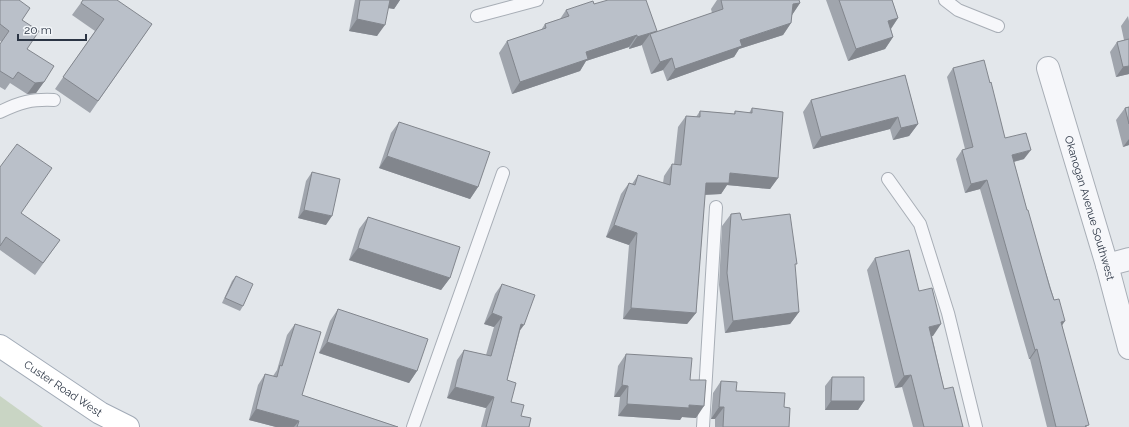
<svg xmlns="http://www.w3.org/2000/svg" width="1129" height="427" font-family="Raleway,sans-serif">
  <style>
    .green { fill: #c9d5c4 }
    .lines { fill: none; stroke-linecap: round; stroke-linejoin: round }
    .lane-casing { stroke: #a8aeb6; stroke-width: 14 }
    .street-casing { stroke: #a8aeb6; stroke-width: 24 }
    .primary-casing { stroke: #a2abb7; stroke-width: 24 }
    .lane { stroke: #f6f7fa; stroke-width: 12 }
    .street { stroke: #f6f7fa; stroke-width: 22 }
    .primary { stroke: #fff; stroke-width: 22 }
    .wall { fill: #a0a5ad }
    .shaded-wall { fill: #82868d }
    .building { fill: #bac0c9; stroke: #82868d }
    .labels { text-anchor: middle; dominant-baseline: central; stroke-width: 3.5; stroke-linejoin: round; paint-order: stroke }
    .street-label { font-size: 11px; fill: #2b3544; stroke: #f3f6f9 }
  </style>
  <rect width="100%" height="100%" fill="#e3e7eb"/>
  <!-- green -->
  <path class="green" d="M0 396 43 427H0Z"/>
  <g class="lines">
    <!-- lane casing -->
    <g class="lane-casing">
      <path id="lane" d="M945 0 958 10 998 26
        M477 16 537 0
        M0 112C20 102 32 99 54 100
        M888 179 920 224 948 313 976 427
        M413 427 503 173
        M703 427 716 207"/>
    </g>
    <!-- street casing -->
    <g class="street-casing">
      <g id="street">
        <path id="s1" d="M1048 68 1107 265 1129 348"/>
        <path d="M1107 265 1129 259"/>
      </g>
    </g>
    <!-- primary casing -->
    <g class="primary-casing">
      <g id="primary">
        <path id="s2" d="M0 346 100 413 128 427"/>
      </g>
    </g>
    <!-- lane -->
    <use href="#lane" class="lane"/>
    <!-- street -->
    <use href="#street" class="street"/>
    <!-- primary -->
    <use href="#primary" class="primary"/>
  </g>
  <!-- wall -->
  <path class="wall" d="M0 0 22 20 27 49 44 82 36 93 27 94 10 83 5 90 0 87V44L2 42 0 41Z
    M83 0 152 24 90 113 55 89 95 31 72 15Z
    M353 0H400L394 9 388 8 377 36 349 31 355 0Z
    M717 0H799L800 3 792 15 791 23 783 35 739 49 734 57 667 81 663 70 651 74 642 46V45L629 49V47L586 61 580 71 512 94 499 53 507 41 541 30 545 24 560 19 566 10 594 4 656 32 712 13 711 9Z
    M826 0H892L898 18 891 29 893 37 885 49 848 61Z
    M1128 16 1129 21V74L1116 77 1110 52 1117 42 1124 40 1121 26Z
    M953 68 990 83 1005 138 1024 159 1014 162 1027 210 1062 325 1087 427H1047L1030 359H1029L980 189 965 193 956 159 962 150 965 149 947 77Z
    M905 75 918 124 909 136 893 140 890 129 813 149 803 112 811 100Z
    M1129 107V145L1123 147 1116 120 1125 108Z
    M752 108 778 178 770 189 727 185 721 194 705 195 696 313 687 324 623 319 629 245 606 237 621 194 629 183 632 184 638 175 663 183 664 176 672 164H674L678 127 686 116 696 117 700 111 734 114 735 111 749 113Z
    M399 122 478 187 470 199 379 168 391 133Z
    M0 167 21 213 60 240 35 275 0 250Z
    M312 172 326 225 298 218 306 181Z
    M731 214 742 220 799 312 790 324 725 333 719 285 722 226Z
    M368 217 450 278 441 290 349 260 359 229Z
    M875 258 919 291 933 336H932L944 389 963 427H913L902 387 895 388 867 270Z
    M236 276 243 306 240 311 222 303 232 281Z
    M502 284 520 331 507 380 511 402 529 427H481L486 408 447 398 457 360 464 350 486 355 494 327 484 324 495 294Z
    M338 309 417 371 409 383 319 353 330 321Z
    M295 324 302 395 398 427H276L249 420 258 385 265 374 273 376 277 370 287 335Z
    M626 354 690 380 696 418 682 417 680 420 618 416 620 397H614L618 366Z
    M832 377 864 401 858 410H825V386Z
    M721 381 736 391 784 407 789 427H715V419H711L713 393Z"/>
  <!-- shaded-wall -->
  <path class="shaded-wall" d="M387 0H400L394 9 383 7Z
    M800 3 792 15 793 4Z
    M898 18 890 30 888 21Z
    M357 19 385 25 377 36 349 31Z
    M791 23 783 35 739 49 734 57 667 81 675 69 740 40Z
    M657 31 651 38 650 34 642 45 629 49 637 37Z
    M637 35 629 47 586 61 580 71 512 94 520 82 586 52Z
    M893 37 885 49 848 61 856 49Z
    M672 58 663 70 651 74 660 62Z
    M1129 66V74L1116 77 1123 67Z
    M44 82 36 93 27 94 35 83Z
    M898 117 890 129 813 149 821 137Z
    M918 124 909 136 893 140 901 128Z
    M1129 139V145L1123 147Z
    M1031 150 1024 159 1005 164 1012 155Z
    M387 156 478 187 470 199 379 168Z
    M730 173 778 178 770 189 727 185 721 194 698 195 706 183Z
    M987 180 980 189 965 193 971 184Z
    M304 210 332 216 326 225 298 218Z
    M614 225 637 233 629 245 606 237Z
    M358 248 450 278 441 290 349 260Z
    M631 308 696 313 687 324 623 319Z
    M799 312 790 324 725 333 733 321Z
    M492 313 502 317 494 327 484 324Z
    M1065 321 1059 330 1061 322Z
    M521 324 524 325 516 336Z
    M941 324 933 336 921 339 929 327Z
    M327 342 417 371 409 383 319 353Z
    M1037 349 1030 359H1029L1035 350Z
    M911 375 902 387 895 388 904 376Z
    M622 385 628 386 620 397H614Z
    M455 387 494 397 486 408 447 398Z
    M831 401H864L858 410H825Z
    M627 404 689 405 704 406 696 418 682 417 680 420 618 416Z
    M719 407H724L715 419H711Z
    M256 409 299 421 294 427H276L249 420Z"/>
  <!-- building -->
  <path class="building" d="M0 0H19L30 8 22 20 39 31 27 49 54 66 44 82 35 83 18 72 13 79 0 71V44L9 31 0 24Z
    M83 0H117L152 24 98 101 63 77 104 19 81 3Z
    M360 0H390L385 25 357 19Z
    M608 0H646L657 31 637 37V35L586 52 588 59 520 82 507 41 546 28 545 24 569 16 566 10 593 1 594 4Z
    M721 0H799L800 3 793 4 791 23 740 40 742 46 675 69 672 58 660 62 650 34 723 9Z
    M839 0H892L898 18 888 21 893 37 856 49Z
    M1129 39V66L1123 67 1117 42Z
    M984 60 990 83 991 82 1005 138 1026 133 1031 150 1012 155 1027 210H1028L1050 288 1054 300 1059 299 1065 321 1061 322 1089 425 1085 426 1086 427H1056L1037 349 1035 350 987 180 971 184 962 150 973 147 953 68Z
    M905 75 918 124 901 128 898 117 821 137 811 100Z
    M1129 107V124L1125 108Z
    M752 108 783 112 778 178 730 173 729 183H706L696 313 631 308 637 233 614 225 629 183 635 185 638 175 670 185 672 164 681 165 686 116 700 117V111L735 114V111L752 113Z
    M399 122 490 152 478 187 387 156Z
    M17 144 52 168 21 213 60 240 43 263 6 237 0 246V167Z
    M312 172 340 179 332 216 304 210Z
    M740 213 742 220 790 214 797 264H795L799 312 733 321 727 273 731 214Z
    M368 217 460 247 450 278 358 248Z
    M909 250 919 291 932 288 941 324 929 327 944 389 953 387 963 427H924L911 375 904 376 875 258Z
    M236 276 253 284 243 306 225 298Z
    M502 284 535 295 524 325 521 324 507 380 516 383 511 402 524 405 521 416 531 418 529 427H486L494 397 455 387 464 350 491 356 502 317 492 313Z
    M338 309 428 339 417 371 327 342Z
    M295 324 321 332 302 395 398 427H297L299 421 256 409 265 374 277 377 280 365 282 366Z
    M626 354 692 358 690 380H706L704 406 689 405V408L627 404 628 386 622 385Z
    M832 377H864V401H831Z
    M721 381 737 382 736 391 785 393 784 407 790 408 789 427H723L724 407H719Z"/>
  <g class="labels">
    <!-- street labels -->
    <g class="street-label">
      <text stroke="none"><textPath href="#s1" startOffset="146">Okanogan Avenue Southwest</textPath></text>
      <text stroke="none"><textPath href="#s2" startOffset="76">Custer Road West</textPath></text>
    </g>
  </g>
  <!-- scale -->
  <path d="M18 34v6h68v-6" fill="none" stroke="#2b3544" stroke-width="2"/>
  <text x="24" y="34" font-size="12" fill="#2b3544" stroke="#f3f6f9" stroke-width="3" paint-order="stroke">20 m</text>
</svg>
